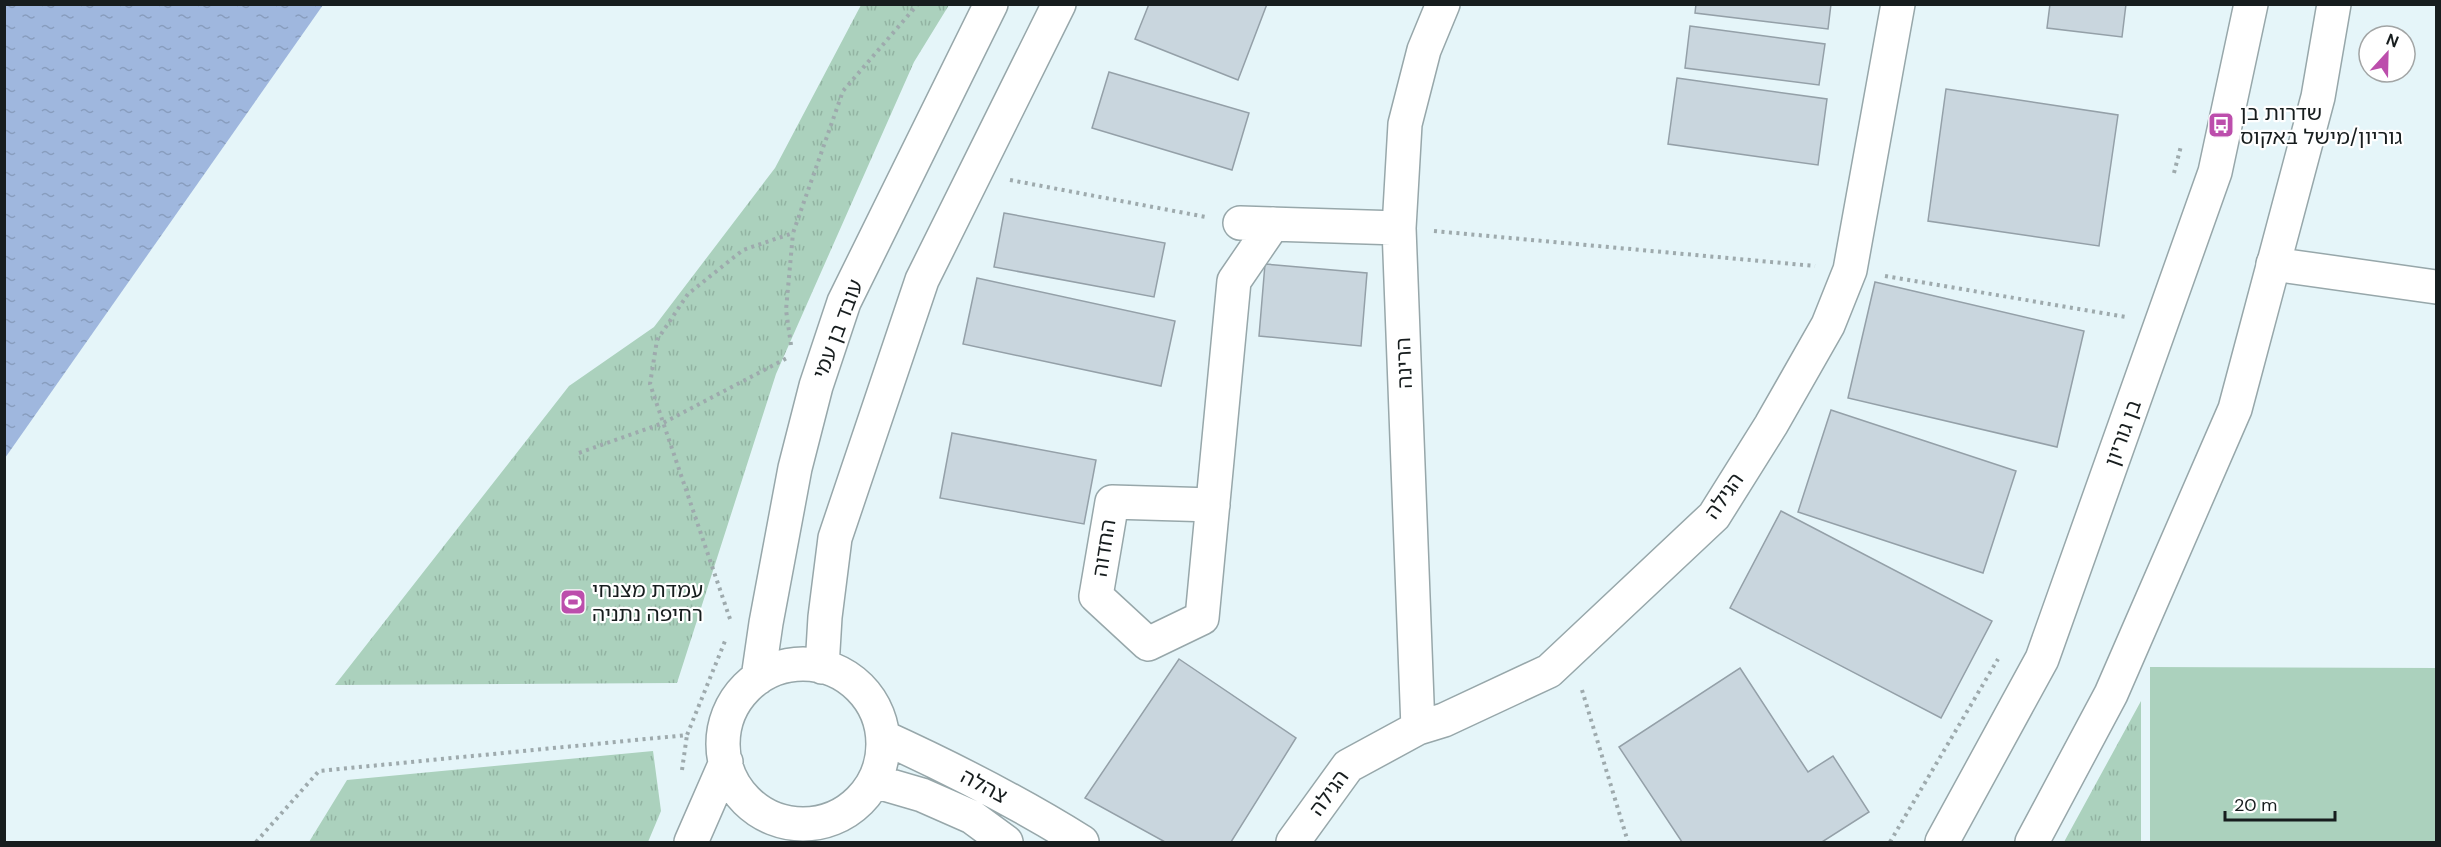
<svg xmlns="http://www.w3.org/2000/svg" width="2441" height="847" font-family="'DM Sans','Noto Sans Hebrew',sans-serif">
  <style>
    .grass { fill: url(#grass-tufts) }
    .pitch { fill: #abd1bd }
    .water { fill: url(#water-ripples) }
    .building { fill: #c9d6de; stroke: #94a0a8; stroke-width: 1.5 }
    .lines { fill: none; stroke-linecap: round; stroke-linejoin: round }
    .minor-casing { stroke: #97a7aa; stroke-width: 36 }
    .major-casing { stroke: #97a7aa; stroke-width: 36 }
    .path { stroke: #9eaaad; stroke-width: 4; stroke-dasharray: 3 4.5; stroke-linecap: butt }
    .minor { stroke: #fff; stroke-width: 33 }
    .major { stroke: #fff; stroke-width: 33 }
    .labels { text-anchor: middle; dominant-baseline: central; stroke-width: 4.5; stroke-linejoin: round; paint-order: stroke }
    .poi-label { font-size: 21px; fill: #171d1e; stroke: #fff; text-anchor: start }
    .street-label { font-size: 21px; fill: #171d1e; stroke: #fff }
  </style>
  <defs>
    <pattern id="grass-tufts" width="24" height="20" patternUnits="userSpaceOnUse" patternTransform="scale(1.5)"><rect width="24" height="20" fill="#abd1bd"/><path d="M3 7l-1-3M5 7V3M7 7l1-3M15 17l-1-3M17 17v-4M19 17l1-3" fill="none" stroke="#92b3a2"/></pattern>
    <pattern id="water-ripples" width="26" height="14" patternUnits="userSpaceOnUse" patternTransform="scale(1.5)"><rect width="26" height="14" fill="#9fb7de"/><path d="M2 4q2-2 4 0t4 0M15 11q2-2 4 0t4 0" fill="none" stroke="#889dbe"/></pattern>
  </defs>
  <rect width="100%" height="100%" fill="#e5f5f9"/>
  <!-- grass -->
  <path class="grass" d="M861 5H949L914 62 776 374 677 683 335 685 569 386 654 327 775 168Z
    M2141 701V842H2064Z
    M653 751 661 811 648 842H309L347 780Z"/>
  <!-- pitch -->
  <path class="pitch" d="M2150 667 2436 668V842H2150Z"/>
  <!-- water -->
  <path class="water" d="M5 4 323 5 5 458 4 5Z"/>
  <!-- building -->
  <path class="building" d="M1149 4H1267L1238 80 1135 39Z
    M1696 4H1831L1828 29 1695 13Z
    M2050 4H2126L2122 37 2047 28Z
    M1690 26 1825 44 1819 85 1685 68Z
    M1109 72 1249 113 1232 170 1092 128Z
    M1677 78 1827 99 1818 165 1668 144Z
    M1946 89 2118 115 2099 246 1928 221Z
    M1004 213 1165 243 1154 297 994 267Z
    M1265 264 1367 273 1361 346 1259 336Z
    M977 278 1175 321 1161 386 963 344Z
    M1875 282 2084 331 2057 447 1848 398Z
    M1831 410 2016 471 1983 573 1798 512Z
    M952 433 1096 460 1084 524 940 498Z
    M1781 511 1992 621 1941 718 1730 608Z
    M1179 659 1296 738 1231 842H1165L1085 798Z
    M1740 668 1808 772 1833 756 1869 812 1822 842H1682L1619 747Z"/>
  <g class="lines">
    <!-- minor casing -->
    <g class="minor-casing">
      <path id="minor" d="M1240 223 1399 228
        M2273 264 2436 287
        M1213 505 1112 502 1096 596 1148 644 1202 618 1234 281 1273 224
        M723 744a80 80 0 1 1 160 0a80 80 0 1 1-160 0Z
        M822 667 825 617 835 538 922 280 1059 4
        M758 678 766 623 795 468 816 386 844 302 991 4
        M1418 728 1399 228 1405 124 1424 50 1443 4
        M883 737C951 768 1018 802 1082 842
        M874 781 922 795 972 817 1006 842
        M691 842 726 762
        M1293 842 1348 766 1418 728 1444 720 1549 671 1714 516 1771 425 1828 325 1850 270 1898 4"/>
    </g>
    <!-- major casing -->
    <g class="major-casing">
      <path id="major" d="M1942 842 2042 659 2215 172 2251 4
        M2032 842 2111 694 2235 409 2318 97 2334 4"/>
    </g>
    <!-- path -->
    <path class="path" d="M2174 173 2181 146
      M1010 180 1206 217
      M1434 231 1815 266
      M1885 276 2126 317
      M791 345 786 310 793 233
      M579 453 663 423 789 357
      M730 619 650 384 657 340 688 294 743 250 793 233 843 91 918 4
      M1582 690 1628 842
      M682 770 687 735
      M256 842 319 771 687 735 725 641
      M1890 842 1998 659"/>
    <!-- minor -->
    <use href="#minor" class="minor"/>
    <!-- major -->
    <use href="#major" class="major"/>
  </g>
  <!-- icons -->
  <defs>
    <g id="bus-square" transform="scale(1.35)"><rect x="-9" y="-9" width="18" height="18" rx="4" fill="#bc4eac" stroke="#fff"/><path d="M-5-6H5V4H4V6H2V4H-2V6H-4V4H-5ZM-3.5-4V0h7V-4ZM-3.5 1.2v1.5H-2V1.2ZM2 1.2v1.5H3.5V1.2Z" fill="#fff"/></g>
    <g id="stadium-square" transform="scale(1.35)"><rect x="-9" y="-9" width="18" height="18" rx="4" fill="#bc4eac" stroke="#fff"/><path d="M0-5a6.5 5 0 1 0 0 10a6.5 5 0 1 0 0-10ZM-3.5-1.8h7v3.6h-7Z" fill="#fff"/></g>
  </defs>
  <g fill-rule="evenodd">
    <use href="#bus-square" x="2221" y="125"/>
    <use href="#stadium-square" x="573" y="602"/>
  </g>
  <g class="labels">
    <!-- poi labels -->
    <g class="poi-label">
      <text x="2240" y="113">שדרות בן<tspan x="2240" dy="24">גוריון/מישל באקוס</tspan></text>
      <text x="592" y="590">עמדת מצנחי<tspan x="592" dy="24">רחיפה נתניה</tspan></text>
    </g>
    <!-- street labels -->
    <g class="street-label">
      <text transform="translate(838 329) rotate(-69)">עובד בן עמי</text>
      <text transform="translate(1404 363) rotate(-92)">הרינה</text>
      <text transform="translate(2123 433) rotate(-70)">בן גוריון</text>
      <text transform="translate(1724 496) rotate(-55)">הגילה</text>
      <text transform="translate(1104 548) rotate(-81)">החדוה</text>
      <text transform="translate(984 786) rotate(28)">צהלה</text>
      <text transform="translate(1329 793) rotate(-54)">הגילה</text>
    </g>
  </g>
  <!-- border -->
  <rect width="2441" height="847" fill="none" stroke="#171d1e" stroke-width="12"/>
  <!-- north arrow -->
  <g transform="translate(2387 54) rotate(22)"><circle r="28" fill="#ffffff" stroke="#a2a5a5" stroke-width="1.5"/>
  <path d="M0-4.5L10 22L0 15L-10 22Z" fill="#bc4eac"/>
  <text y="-9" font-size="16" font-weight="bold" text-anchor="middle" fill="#171d1e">N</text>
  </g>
  <!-- scale -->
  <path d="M2225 811v9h110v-9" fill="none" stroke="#171d1e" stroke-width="3"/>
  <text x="2234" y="811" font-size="18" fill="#171d1e" stroke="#ffffff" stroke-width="4.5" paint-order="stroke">20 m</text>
</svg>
